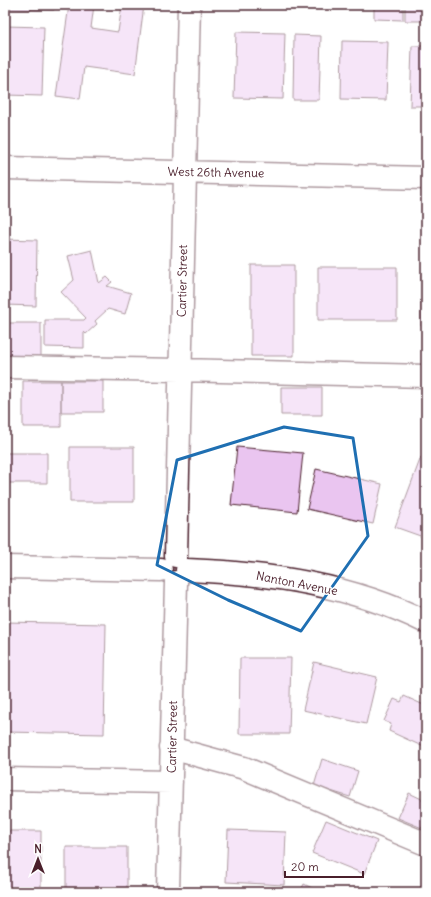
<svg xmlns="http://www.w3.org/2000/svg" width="431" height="897" font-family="Delius,sans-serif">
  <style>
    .building { fill: #eac5f0; stroke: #4a1f2b }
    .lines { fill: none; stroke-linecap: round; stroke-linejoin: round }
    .minor-casing { stroke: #4a1f2b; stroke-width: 25 }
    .minor { stroke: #fff; stroke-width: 22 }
    .marked { fill: none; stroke: #1f6fb2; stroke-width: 3; stroke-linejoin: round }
    .labels { text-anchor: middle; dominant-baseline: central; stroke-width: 3; stroke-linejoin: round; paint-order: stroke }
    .street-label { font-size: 12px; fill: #4a1f2b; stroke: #fff }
  </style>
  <rect width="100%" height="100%" fill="#fff"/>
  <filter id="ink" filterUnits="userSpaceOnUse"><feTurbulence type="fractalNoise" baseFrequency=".025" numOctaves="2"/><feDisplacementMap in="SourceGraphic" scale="8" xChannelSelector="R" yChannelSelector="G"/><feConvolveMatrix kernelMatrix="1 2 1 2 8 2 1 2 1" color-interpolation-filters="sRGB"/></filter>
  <g filter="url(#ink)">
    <!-- building -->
    <path class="building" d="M5 5H54V10L5 9Z
      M69 5H94L91 28 118 32 122 5H144L135 74 84 67 80 99 56 96Z
      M374 5H403V20L374 19Z
      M405 5H426V21H405Z
      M5 26 44 27 42 96 5 95Z
      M236 32 285 33 283 99 234 98Z
      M294 35 321 36 319 100H293Z
      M342 41 388 42 386 100 341 99Z
      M412 46H426V106H410Z
      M5 239 37 240 36 306 5 305Z
      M92 250 99 283 107 277 112 282 107 286 131 293 125 314 108 309 95 321 97 324 86 334 84 332V348L45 347V320H84L86 318 61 292 74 280 68 256Z
      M251 265H294V356H251Z
      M318 267H397V320H318Z
      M421 274H426V326H421Z
      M5 323H41V357L5 356Z
      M23 381H61V427H23Z
      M61 381H103V412H61Z
      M281 387H322V415H281Z
      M70 447H134V502H70Z
      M237 447 303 453 297 512 231 505Z
      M5 453H47V483H5Z
      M421 457 426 459V538L395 527Z
      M316 469 382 484 373 524 307 509Z
      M5 622 106 624 104 734 5 732Z
      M240 658H291L289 734H239Z
      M314 662 377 677 366 724 303 710Z
      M404 696 426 706V748L389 731 391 724 384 721 394 699 401 702Z
      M322 759 358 771 350 797 314 786Z
      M409 793 426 801V819L422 828 398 818Z
      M326 820 377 841 364 874 312 853Z
      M228 830 286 832 284 885 226 882Z
      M5 831H41V889H5Z
      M66 847H127V892H66Z
      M304 884 320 892H300Z"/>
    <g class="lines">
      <!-- minor casing -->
      <g class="minor-casing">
        <path id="minor" d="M5 168 426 178
          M5 367 180 370 426 376
          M176 556 189 5
          M5 567 161 570
          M187 570C269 573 352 585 426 622
          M171 748 244 768 426 844
          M5 779 171 782
          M168 892 176 582"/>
      </g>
      <!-- minor -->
      <use href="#minor" class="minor"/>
    </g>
  </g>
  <!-- marked area -->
  <path d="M0 0H431V897H0ZM284 427 353 438 368 536 301 631 228 600 157 565 177 460Z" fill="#fff" fill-opacity=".55" fill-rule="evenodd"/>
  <path class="marked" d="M284 427 353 438 368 536 301 631 228 600 157 565 177 460Z"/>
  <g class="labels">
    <!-- street labels -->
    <g class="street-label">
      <text transform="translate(216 172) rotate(1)">West 26th Avenue</text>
      <text transform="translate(182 281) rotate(-89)">Cartier Street</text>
      <text transform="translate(297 583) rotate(11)">Nanton Avenue</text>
      <text transform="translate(172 737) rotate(-89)">Cartier Street</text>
    </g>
  </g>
  <!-- margin -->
  <rect width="431" height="897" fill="none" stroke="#fff" stroke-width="20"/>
  <rect x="10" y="10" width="411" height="877" fill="none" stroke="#4a1f2b" stroke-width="1.5" filter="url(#ink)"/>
  <!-- north arrow -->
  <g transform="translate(38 859)" stroke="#ffffff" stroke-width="3" paint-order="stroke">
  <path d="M0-3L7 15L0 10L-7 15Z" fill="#4a1f2b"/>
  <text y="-6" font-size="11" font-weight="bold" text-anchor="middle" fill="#4a1f2b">N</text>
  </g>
  <!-- scale -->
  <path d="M285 871v6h78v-6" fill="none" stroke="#4a1f2b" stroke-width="2"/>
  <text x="291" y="871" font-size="12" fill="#4a1f2b" stroke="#ffffff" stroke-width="3" paint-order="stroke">20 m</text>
</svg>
